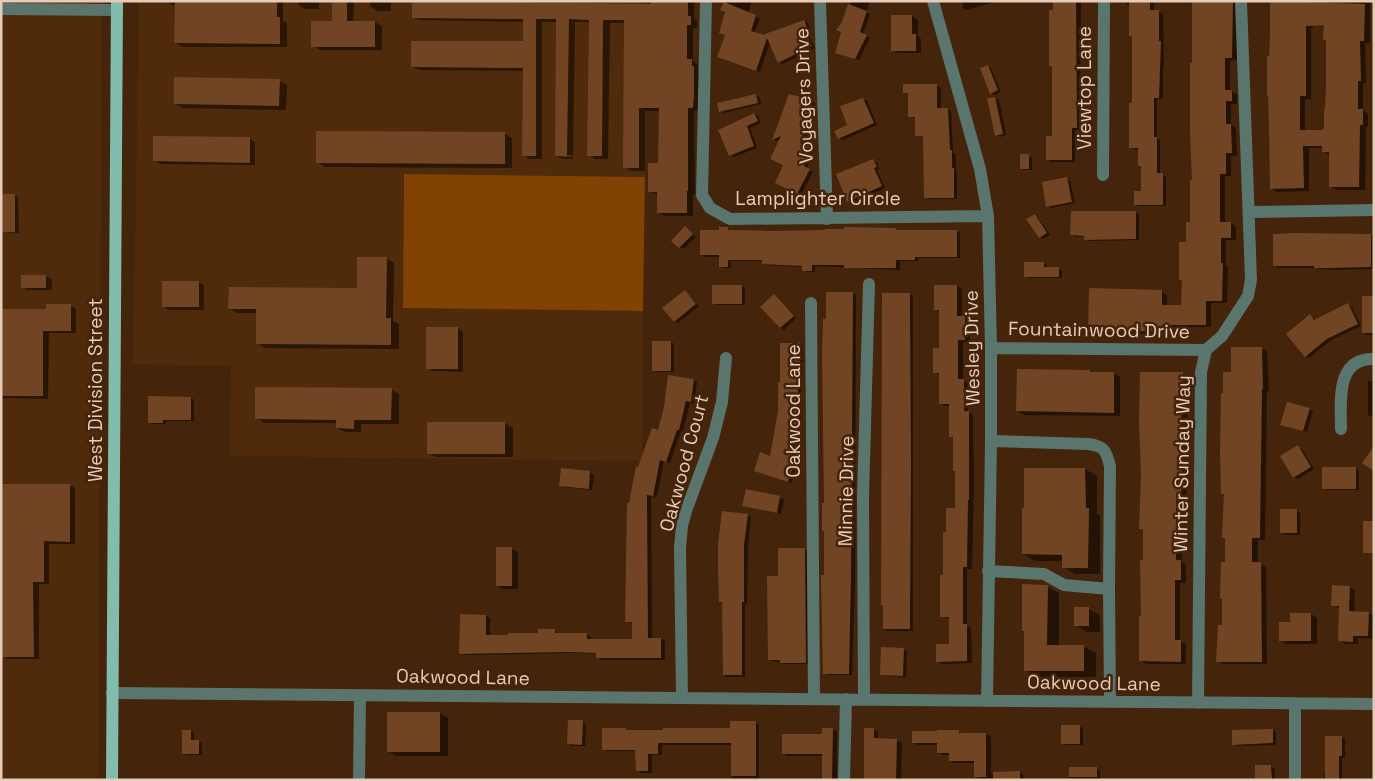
<svg xmlns="http://www.w3.org/2000/svg" width="1375" height="781" font-family="'Space Grotesk',sans-serif">
  <style>
    .built { fill: #4f2a0b }
    .green { fill: #814204 }
    .shadow { fill: #0007 }
    .building { fill: #714524; fill-rule: evenodd }
    .lines { fill: none; stroke-linecap: round; stroke-linejoin: round }
    .minor { stroke: #59756d; stroke-width: 12 }
    .major { stroke: #81bcac; stroke-width: 12 }
    .labels { text-anchor: middle; dominant-baseline: central; stroke-width: 5; stroke-linejoin: round; paint-order: stroke }
    .street-label { font-size: 19px; fill: #e7ccba; stroke: #44240a }
  </style>
  <rect width="100%" height="100%" fill="#44240a"/>
  <!-- built -->
  <path class="built" d="M1 1H102L98 780H1Z
    M139 1H647L645 177 404 174 403 308 643 311 642 461 230 456 231 366 133 364Z"/>
  <!-- green -->
  <path class="green" d="M404 174 645 177 643 311 403 308Z"/>
  <!-- shadow -->
  <path class="shadow" d="M165 1H283V21L287 23V47H183L176 43V5H172Z
    M298 1H319V9H306L298 5Z
    M333 1H354L353 22H375L382 26V50H320L313 46 333 22Z
    M370 1H391V11H377L370 6Z
    M652 1H694V19L697 21V28H693V61L698 64V70L700 71 699 111H694L695 194H693V216H665L659 212V195L650 191 659 164 660 111H645V171H631L625 167V23H610L608 159H595L589 155 590 22H575L573 155H561V157H573V159H562L556 155 557 22H542V159H530L524 155V71L419 70 412 67 524 43V22L420 20 413 17 652 5Z
    M725 1H752L748 13 760 19 754 33 768 37 804 21 808 23 811 31 807 32 815 48 783 64 779 62 770 42 760 72 722 59 726 35V12L722 10Z
    M851 1H870L866 12 870 14 863 34 870 38 859 60 836 53 843 32V23Z
    M962 1H998L967 10 963 8Z
    M1054 1H1081L1080 130H1075V162H1051L1047 159 1053 137 1054 67 1050 65Z
    M1126 1H1154V11L1163 13 1164 68H1163V99H1157V138L1160 140V175L1166 177V206H1139L1135 204 1142 193V167L1139 166V150L1130 148 1133 105V37L1131 35 1130 6 1126 4Z
    M1191 1H1238L1237 60 1230 61V91L1237 94V104H1231V125L1236 128 1237 156H1231V176H1225V223H1231L1236 226V240H1226V266L1228 267 1227 303H1211V327H1167V334H1094L1089 331 1090 290 1162 292 1167 295V306H1183V281L1181 279 1191 223 1193 181V6Z
    M1271 1H1313V28H1311V99H1305V131H1322L1325 129 1328 88 1326 1H1370V43H1365L1366 83H1363V110L1368 114V127H1366L1365 190H1336L1331 186 1330 155 1323 151V148H1309V191L1277 192 1271 188Z
    M893 16H912L918 20V36L921 39V53H898L893 50Z
    M988 66 991 68 1001 92 995 95 991 93Z
    M279 81 287 85 286 110 183 108 175 104Z
    M904 86H937L941 88V109H948L951 111 953 153 956 154V171H957V199H929L925 197 924 137 916 135V118L910 116V94L904 92Z
    M756 95 760 98 761 104 724 113 720 111Z
    M995 98 999 100 1006 135 1000 137 996 135Z
    M863 99 867 101 877 125 843 140 839 138 849 125 842 107Z
    M811 101 815 103 810 126 804 145 813 149 807 169 813 172 801 195 780 185 784 165 781 139 776 141 773 139Z
    M754 114 758 116 761 123 750 128 757 148 734 157 730 155 719 130Z
    M505 134 512 138V168L325 167 317 162Z
    M249 138 255 142V165L160 164 155 161Z
    M1028 156 1032 158V170H1024L1021 168Z
    M873 161 877 163 879 169 877 170 885 188 851 203 848 201Z
    M1066 179 1070 181 1075 203 1051 208 1048 206Z
    M1 195H14L18 197 19 233 1 232Z
    M1136 212 1139 214V240L1089 241 1085 239V237H1075L1072 235Z
    M1035 215 1038 217 1050 235 1043 239 1040 237Z
    M686 228 696 237 683 249 679 247Z
    M728 229 731 232 846 230V229H896L900 232 956 231 960 233V258H918V261H900V270L815 266V272H807L804 270V267L766 265 763 263V261H731V268H724L720 266V257H705L701 254 720 232Z
    M1371 235 1374 237V269L1334 270 1319 269 1317 268H1279L1274 266V236Z
    M386 258 394 263 393 321 399 324V349L265 348 257 343 258 313H237L229 308 358 289Z
    M1043 263 1047 265V269H1059L1062 271V278H1029L1025 276Z
    M46 276 52 279V290H28L22 287Z
    M198 282 204 285V310H169L164 306Z
    M742 286 745 288V305H717L713 303Z
    M935 286H957L962 289V317L970 320V342H963V380L968 383V412L973 415 974 482 972 569H967V626L971 628 972 663 942 664 937 661 950 645V619L941 616 947 533 956 510V472L954 471V439L950 436V406H945L940 403V375L934 372 940 350V312L935 309Z
    M685 291 699 306 678 323 674 321Z
    M852 293 856 295 855 580 852 675H828L825 673V460Z
    M910 294 913 296V631H887L884 629V606L882 605Z
    M774 296 796 318 784 330 780 327Z
    M1374 297V335H1367L1364 333Z
    M70 305 76 309V333H49L48 399 1 398V310H47Z
    M1348 305 1352 307 1361 326 1331 340 1309 358 1305 356 1310 316 1316 320Z
    M458 328 463 332V372L433 371 427 368Z
    M671 342 674 344V372H657L653 370Z
    M800 344 803 346V374H801V421L793 464 797 466 792 483 755 471 771 457 779 412 781 383Z
    M1261 348 1267 351 1269 391H1267L1265 540H1258V564L1266 567 1267 664H1223L1217 661 1223 626V600L1221 599 1226 564 1225 495 1222 493 1232 373Z
    M1089 371 1093 373H1114L1120 377V416L1025 415 1018 411Z
    M1141 374H1183L1189 377 1187 425 1188 478 1186 502H1182V562L1186 565V583H1180V641L1186 644V664H1146L1140 660 1144 561V530L1141 528 1143 474Z
    M693 380 697 382 694 403H690L683 431H681L670 463 664 461 657 497 651 496 652 639H661L665 641V660H602L598 657V654L575 653 464 655 460 653 461 616H486L490 618V636L539 634 555 631 559 634H587L591 637V640H634V624L627 621 630 504 639 468 659 432Z
    M1368 381H1374V417L1368 415Z
    M391 389 399 394V424H361V432H345L337 428V423H264L257 418Z
    M191 398 194 400V421H166V424H153L149 422Z
    M1309 409 1313 411 1307 432 1282 424Z
    M505 423 513 428V457H436L428 453Z
    M1298 447 1302 449 1314 469 1298 479 1294 477Z
    M1356 468 1359 470V490H1327L1323 488Z
    M1025 469H1085L1097 476V514L1100 516V574H1075L1063 567V561H1035L1023 554 1026 509Z
    M562 470 590 473 594 475 592 490 564 487 560 485Z
    M3 485H69L75 488V544H49V584H39V659H8L3 656Z
    M747 490 784 499 781 514 743 506Z
    M1296 510 1300 513V535H1285L1281 532Z
    M747 515 751 517 748 548 747 604H745V677H727L724 675 723 603 720 602Z
    M497 549H512L518 552V589H503L497 586Z
    M804 550 808 551V664H784L781 662 772 661 769 660 779 577Z
    M1048 587 1059 593V647H1084L1096 653V677H1037L1025 670V632L1023 631Z
    M1350 587 1355 590 1354 612 1369 613 1374 616V639L1358 638V644H1345L1340 640 1341 609 1333 605Z
    M1088 609 1100 615V632H1087L1075 625Z
    M1311 614 1317 618V644H1286L1280 640 1291 624Z
    M903 649 907 651 906 677 885 676 882 674Z
    M388 713H440L448 718V756H396L388 751Z
    M582 722 586 724 585 746H572L568 743Z
    M755 722 759 725V780H732V745H662V755H652V773H641L637 770 636 751H607L603 749 626 730 629 731 731 729Z
    M1079 726 1083 728V745H1066L1062 743Z
    M832 729 837 731V780H823V756H787L783 753 824 735Z
    M873 729 878 732V740H897L902 743 901 780H866Z
    M1273 730 1276 732V745L1237 746 1234 744Z
    M191 731 194 733V741L202 743V755H187L183 753Z
    M958 731 963 734H986L991 737V774L1020 772 1023 774 1024 780 979 779 975 776V763H954L950 760V755H943L938 753V745H918L913 743Z
    M1341 737 1345 739V758H1342V780H1324V774H1326Z
    M1271 767 1275 769V780H1256Z
    M1070 768H1096L1100 771V780H1070Z"/>
  <!-- building -->
  <path class="building" d="M175 1H277V17H280V44L174 43Z
    M332 1H347V21H375V47H311V21H332Z
    M412 1 651 4V1H688V16H691V25H687V59H692V66H694V95L693 108H688V191H687V213H657V192H648V163H658L659 108H639V168H623L624 20H603L602 156H587L589 20 569 19 567 156H555L556 19H536V156H522L523 68 411 67V41H523V19L412 18Z
    M1053 1H1076L1077 128H1072V160H1046V136H1052V66H1049V10H1053Z
    M1129 1H1150V10H1159V41H1161L1159 98H1154V137H1157V173H1163V205H1134V191H1141V166H1138V148H1129V103H1132V36H1129Z
    M1192 1H1233L1232 58H1225V90H1232V101H1226V124H1231L1232 153H1226V174H1220V222H1231V238H1221V263H1223L1222 301H1206V325H1162V331L1088 332 1089 288 1162 290V305H1181L1182 280H1179V242H1186V222H1190V180H1192L1190 132V63H1192Z
    M1270 1 1365 4 1364 41H1360L1361 81H1358V109H1363V125H1360L1359 187H1329V152H1322V146H1303L1304 188 1270 189 1269 126 1268 96H1267V56H1269L1270 34ZM1324 25 1323 40H1326V88L1325 109H1324V128L1322 130H1300V96H1306V26Z
    M724 2 756 15 751 31 765 35V34L804 20 808 29 804 30 812 46 778 63 767 38 756 71 717 57 725 35 719 33 725 12 720 10Z
    M848 4 867 11 860 32 867 35 855 59 835 53 841 32 836 30 842 22Z
    M891 15H912V34H916V51H891Z
    M988 65 998 90 990 94 980 68Z
    M174 77 280 79 279 106 174 104Z
    M903 84H937V108H948L950 150H952V168H954V198H924L923 136H915V117H908V93H903Z
    M756 94 758 103 719 112 717 103Z
    M789 94 812 100 806 123H807L800 143 810 146 804 166 810 169 797 194 775 183 783 165 770 159 781 136 772 140Z
    M995 97 1003 134 995 136 987 98Z
    M863 98 874 123 838 139 834 131 847 125 840 106Z
    M754 113 758 121 747 126 754 146 729 156 718 130Z
    M316 131 505 132V164L316 163Z
    M153 136 250 137V163L153 161Z
    M1020 154H1029V169H1020Z
    M873 159 877 167 874 168 882 186 847 202 836 174Z
    M1067 177 1072 202 1046 207 1042 182Z
    M1 194H15V232H1Z
    M1071 211H1136V239L1084 240V236L1070 235Z
    M1035 214 1047 233 1039 238 1026 219Z
    M685 226 693 234 679 248 671 241Z
    M719 227H728V230L770 231 824 230V229H844V227L896 228V230H957V257H915V260H896V268H844V265H812V271H802V266L762 264V260H728V267H719V255H700V230H719Z
    M1293 233 1371 234V267L1328 268H1314V266H1273V234Z
    M357 257H387L386 318H391V345L256 344V309H228L229 287 357 288Z
    M1024 262H1044V267H1059V277H1024Z
    M21 275H46V288H21Z
    M162 281H199V307H162Z
    M712 285H742V304H712Z
    M934 285H957V316H965V340H958V379H964V411H969V500H968L967 567H963V624H967V661L936 662V644H949V617H940V575H943V532H946V508H955V471H953V437H949V404H939V373H933V348H939V310H934Z
    M685 290 696 304 674 322 662 308Z
    M826 292H853L851 577 849 674H823L821 575H824V531H822V503H824L822 355 823 319H826Z
    M882 293H910L911 466 910 629H883V605H881Z
    M774 294 794 316 780 328 760 307Z
    M1362 296H1374V333H1362Z
    M1348 303 1358 324 1327 339 1305 357 1286 334 1310 314 1314 320Z
    M46 304H71V331H43V396H1V309H46Z
    M426 327H458V369H426Z
    M652 341H671V371H652Z
    M780 343H800V373H798V418L790 462 794 463 788 482 754 471 760 452 770 456 778 411V382H780Z
    M1231 347H1262L1263 389H1262L1260 538H1252V562H1261L1262 662H1216L1218 625H1222V599H1220L1221 562H1225V538H1222L1224 494H1221L1220 451 1221 393H1223V372H1231Z
    M1017 369 1090 370V372H1114V413L1016 411Z
    M1140 372H1183L1181 422 1182 474 1181 500H1176V560H1181V580H1175V640H1181V662L1139 661V616H1141L1140 560H1143V529H1139L1141 474 1139 422Z
    M668 375 694 379 691 402 686 401 679 430H677L666 462 660 460 653 496 647 495 648 638H661V658H596V653L570 652 459 654 460 614 486 615V635H508V633H538V629H555V633H587V639H632V622H625L627 503H629L636 466 638 467 652 428 658 430 664 407Z
    M255 387 392 388 391 420H354V429L336 428V420L255 419Z
    M148 396 191 397V420H163V423H148Z
    M1287 402 1310 408 1303 431 1280 425Z
    M427 422H505V454H427Z
    M1298 445 1311 467 1293 478 1280 456Z
    M1374 446V471L1362 463Z
    M1322 467H1356V489H1322Z
    M561 468 590 471 589 489 559 486Z
    M1024 468H1085L1086 508H1089L1088 568H1062V555L1022 554V508H1024Z
    M1 484H70V542L44 541V582H33L34 657H1Z
    M746 489 780 496 777 513 742 506Z
    M1280 509H1297V533H1280Z
    M722 511 748 514 744 545V602H742V675H723L722 602H719L718 570V543Z
    M1363 521H1374V553H1363Z
    M496 547H512V586H496Z
    M778 548H805L806 663H780V660H768L767 576H778Z
    M1022 584 1048 585 1047 645H1084V671H1024V631H1022Z
    M1332 585 1350 586 1349 611 1369 612 1368 636H1353V642L1338 641 1339 606H1331Z
    M1074 607H1089V626H1074Z
    M1290 613H1311V641H1279V622H1290Z
    M881 647 904 648 903 676 880 675Z
    M387 712H440V752H387Z
    M568 720H583L582 745 567 744Z
    M730 721H756V776H731V743H658V754H648V771H636L635 750H602V728H626V730H663V728H730Z
    M1061 725H1080V744H1061Z
    M822 728H833L832 780H822V754H782V734H822Z
    M864 728H874V738L897 739 896 780H864Z
    M1273 729V743L1232 745V730Z
    M182 730H191V740H199V754H182Z
    M937 730H959V733H986V777H974V761H949V753H937V743H912V731H937Z
    M1325 736H1342V756H1339V780H1325Z
    M1255 765H1271L1272 780H1255Z
    M1069 767H1097V777H1069Z
    M1020 771V780H993V772Z"/>
  <g class="lines">
    <!-- minor -->
    <path class="minor" d="M706 1 702 195 710 208 730 219 988 216
      M820 1 827 219
      M933 1 980 169 988 216 991 348V441L987 701
      M1 9 117 10
      M1103 175 1104 1
      M1249 212 1374 210
      M811 303 814 699
      M991 348 1206 350
      M1341 429C1341 402 1335 358 1374 359
      M991 441 1088 444C1104 446 1106 450 1110 466L1109 589 1110 702
      M988 571 1044 574 1064 585 1109 589
      M112 693 1374 704
      M682 698 680 548 682 526 686 511 713 438 722 402 726 358
      M864 699 863 497 869 284
      M1198 703 1201 372 1206 350 1222 336 1248 296 1251 280 1241 1
      M359 780 360 695
      M844 780 846 699
      M1295 780V703"/>
    <!-- major -->
    <path class="major" d="M112 780 117 1"/>
  </g>
  <g class="labels">
    <!-- street labels -->
    <g class="street-label">
      <text transform="translate(1084 88) rotate(-90)">Viewtop Lane</text>
      <text transform="translate(804 96) rotate(-92)">Voyagers Drive</text>
      <text x="818" y="198">Lamplighter Circle</text>
      <text transform="translate(1099 330) rotate(1)">Fountainwood Drive</text>
      <text transform="translate(972 348) rotate(-91)">Wesley Drive</text>
      <text transform="translate(95 390) rotate(-90)">West Division Street</text>
      <text transform="translate(793 411) rotate(-90)">Oakwood Lane</text>
      <text transform="translate(684 463) rotate(-75)">Oakwood Court</text>
      <text transform="translate(1182 464) rotate(-89)">Winter Sunday Way</text>
      <text transform="translate(846 491) rotate(-89)">Minnie Drive</text>
      <text transform="translate(463 677) rotate(1)">Oakwood Lane</text>
      <text transform="translate(1094 683) rotate(1)">Oakwood Lane</text>
    </g>
  </g>
  <!-- border -->
  <rect width="1375" height="781" fill="none" stroke="#e7ccba" stroke-width="5"/>
</svg>
